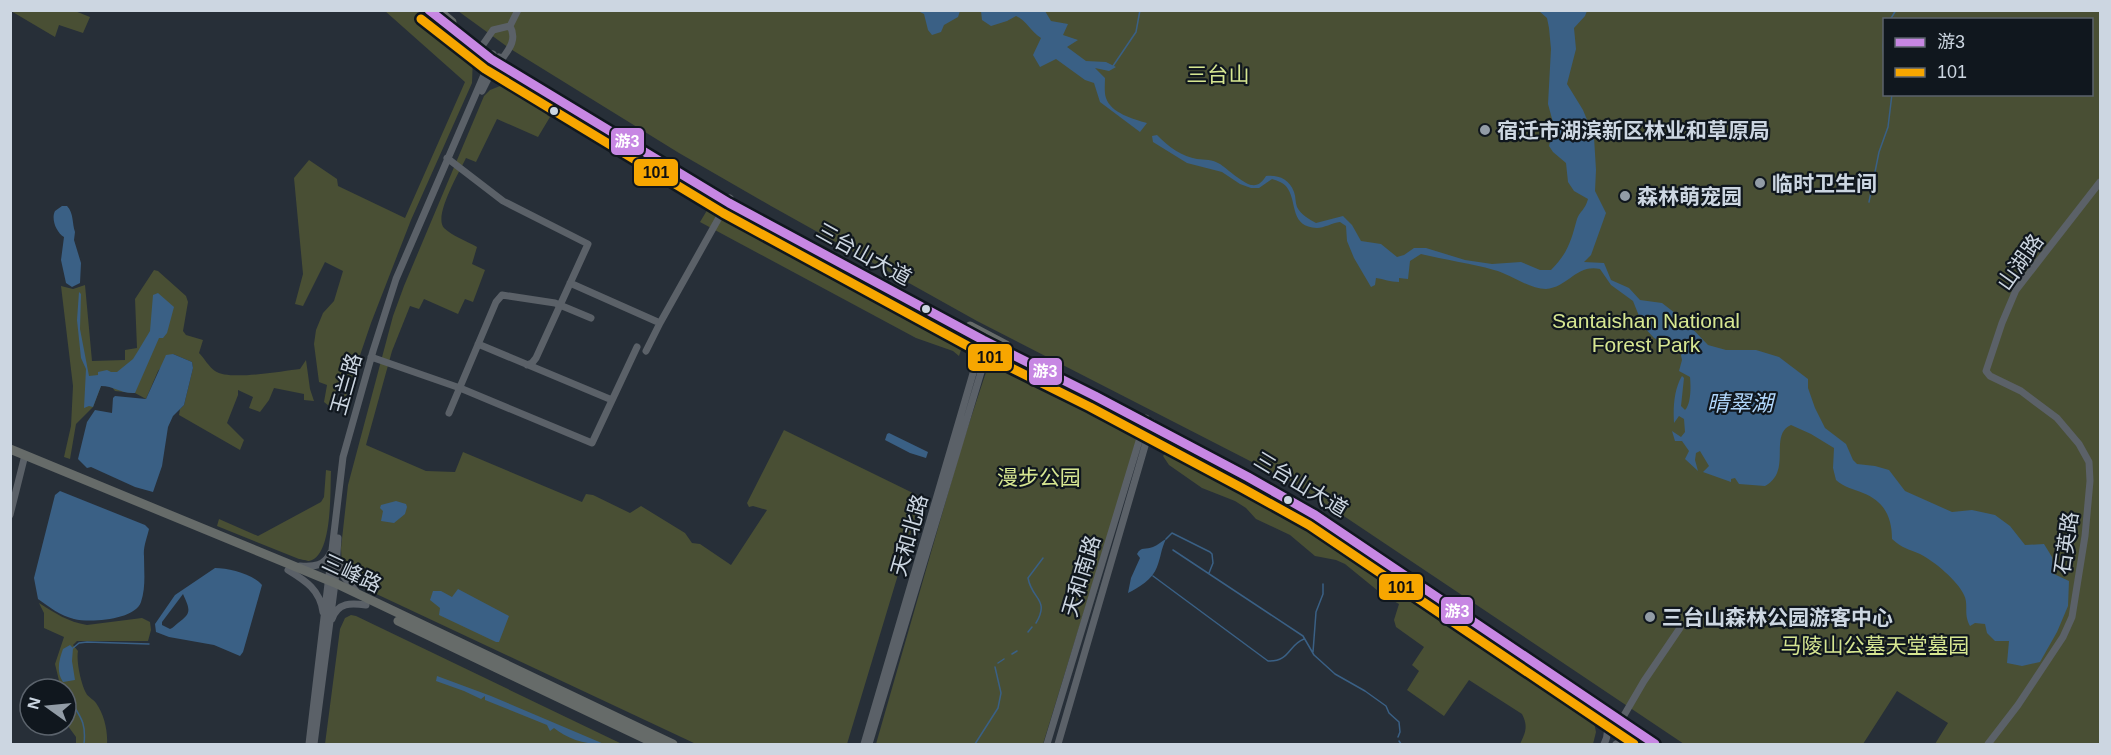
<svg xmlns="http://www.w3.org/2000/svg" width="2111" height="755" font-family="Helvetica,'Noto Sans SC',sans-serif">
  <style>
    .green { fill: #494f34; fill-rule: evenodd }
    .water { fill: #3a6085; fill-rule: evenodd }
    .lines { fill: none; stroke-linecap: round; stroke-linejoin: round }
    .stream { stroke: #3a6085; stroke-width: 1.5 }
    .minor { stroke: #5b6168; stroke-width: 7 }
    .major { stroke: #666b69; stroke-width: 9 }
    .bus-1-casing { stroke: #10171e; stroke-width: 14 }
    .bus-2-casing { stroke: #10171e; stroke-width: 14 }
    .bus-1 { stroke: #c787e3; stroke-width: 9 }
    .bus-2 { stroke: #f7a600; stroke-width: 9 }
    .bus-dot { fill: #ccd6e1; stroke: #10171e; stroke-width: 2 }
    .poi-dot { fill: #929ca6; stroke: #10171e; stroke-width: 2 }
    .labels { text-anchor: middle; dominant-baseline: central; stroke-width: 4.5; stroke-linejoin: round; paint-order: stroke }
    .park-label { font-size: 21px; fill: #d6e691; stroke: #10171e }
    .poi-label { font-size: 21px; font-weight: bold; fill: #ccd6e1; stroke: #10171e; text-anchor: start }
    .street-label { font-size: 21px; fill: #ccd6e1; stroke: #10171e }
    .water-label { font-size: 22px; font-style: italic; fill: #b1d7fc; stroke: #10171e }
    .line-badge { stroke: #10171e; stroke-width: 2 }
    .badge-label { font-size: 16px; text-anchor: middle; font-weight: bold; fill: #fff }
    .pale-badge-label { font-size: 16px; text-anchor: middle; font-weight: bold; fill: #111 }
  </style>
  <rect width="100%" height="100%" fill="#272f38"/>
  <!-- green -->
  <path class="green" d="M11 11H75L90 17 83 33 59 25 55 37Z
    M385 11H417L473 56 472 83 411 220 371 323 343 405 345 387 344 385 348 373 344 371 329 406 324 402 327 385 319 382 314 344 316 330 323 313 334 301 343 271 325 262 303 306 295 304 303 274 294 178 309 160 337 179 338 186 405 218 465 82Z
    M458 11H2100V744H1935L1948 723 1897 691 1863 744H1684L1299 486 977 321 771 206 679 153 509 48ZM1884 20H2092V94H1884Z
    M505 84 513 85 551 108 547 115 550 117 538 137 497 119 476 162 466 158C460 171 433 216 444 228 452 236 467 241 477 247L472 264 485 270 473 302 465 299 458 314 424 299 419 309 410 306 392 351 366 445 426 471 455 472 463 452 582 502 586 494 593 495 630 513 641 506 685 533 692 543 700 544 731 565 767 510 753 506 749 507 747 503 784 430 917 495 920 498 919 505 847 744H696L353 583 342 566 341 548 348 485 393 316 404 286 484 96 490 90Z
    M712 202 956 334 960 337 963 344 959 356 953 351 916 338 700 222Z
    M154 270 158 271 186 296 188 302 183 331 186 335 203 340 199 353C204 358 209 367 215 371 228 381 283 371 300 369L306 360 310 389 314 401 304 400V394L274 388 269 400 260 412 249 408 253 397 238 390V395L227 423 244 440 240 450 179 415 180 409 184 405 193 368 192 362 173 354 158 371 146 399 135 393 115 391 111 386H101L93 407 76 424 70 459 64 457 71 426 73 386 61 286 73 289 85 285 92 361 125 360V350L137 348 135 299Z
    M992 357H998C1044 382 1092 403 1138 427L1137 440 1043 744H876L961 448 989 363Z
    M1170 446H1175L1314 524 1327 535V542L1336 547 1342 543 1532 670 1593 717 1596 732 1593 744H1520C1526 732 1528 726 1522 714L1469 680 1444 716 1407 690 1419 671 1412 665 1424 647 1396 627 1394 620 1399 604 1383 595 1345 564 1336 560 1315 556 1290 535 1256 519 1246 508 1235 501 1202 488 1169 465 1163 456Z
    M326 470 331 471C330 489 333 557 309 561 308 561 300 559 299 559L217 526 219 519 258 536 321 502 324 497Z
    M39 603C55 613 68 622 87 625L142 618 150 622 151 630 148 641H77L73 645 78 651C76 661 81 684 86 693 88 697 93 699 96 703 104 714 108 731 107 744H76V737L68 726 66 689H61L55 664 64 637 44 628V613Z
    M351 615 356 616 622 744H325L340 629 345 618Z"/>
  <!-- water -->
  <path class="water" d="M918 11H960L958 17 944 25 941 32 932 35 928 30 924 14Z
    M981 11H1045L1051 21 1068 24 1063 35 1078 40 1067 47 1086 61 1106 62 1116 67 1109 71 1095 68 1105 78C1105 84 1104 92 1106 98 1111 113 1133 119 1147 123L1140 132 1100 102 1094 83 1085 80 1056 59 1040 67 1033 55 1041 38C1030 31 1027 21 1016 16L1007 21 991 26 982 20Z
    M1539 11H1587L1585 16 1574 28 1576 49 1567 84 1583 110 1594 137 1596 170 1595 191 1606 213 1591 255 1584 262 1604 263 1611 280 1629 288 1640 300 1662 303 1684 320 1708 345 1726 350H1756L1779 357 1808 379V388L1815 408 1825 428 1846 444 1853 460 1857 464 1875 466 1889 470 1905 491 1952 512 1972 510 1995 515 2010 526 2025 545 2044 544 2052 557 2054 574 2069 581 2068 606 2057 632 2040 662 2022 666 2007 663 2009 641H1995L1987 633 1985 624 1975 623 1970 626C1963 613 1969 605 1964 595 1958 581 1934 561 1920 554 1908 549 1902 548 1892 539 1892 517 1884 501 1863 493 1853 489 1844 487 1836 480L1833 468 1834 448 1811 434 1791 425C1768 435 1793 471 1765 486L1739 484 1735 478 1731 479V482L1703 472 1709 466 1700 451 1696 453 1695 460 1698 471 1685 459 1689 451 1682 441H1675L1672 431 1681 437 1685 432 1684 419 1679 416 1674 423C1673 408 1674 389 1682 376L1684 378 1681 406 1685 410C1691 404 1691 387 1690 377L1679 371 1682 360 1680 351 1654 338 1643 326 1633 301 1611 285 1600 269C1576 264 1569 287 1546 289 1529 289 1510 274 1494 270 1471 263 1444 260 1421 254L1410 261 1408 279 1399 278V282C1390 282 1384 279 1376 278L1375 285 1371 287 1354 258 1347 241 1346 226 1340 222C1332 223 1324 228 1317 228 1290 227 1297 203 1288 189 1285 183 1278 181 1272 179L1259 188H1251L1240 184 1222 172 1187 163 1153 142 1152 136 1157 135C1167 146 1183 157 1197 159 1205 160 1212 159 1220 164 1227 169 1243 183 1251 185 1259 186 1262 182 1266 176 1279 175 1289 179 1294 192 1296 197 1295 202 1297 207 1301 215 1309 219 1316 223L1343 216 1352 225 1361 241 1381 244 1397 257 1404 255 1414 248H1426L1465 260 1492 264 1521 262 1540 270H1551C1568 253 1571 241 1577 219 1580 211 1585 210 1588 199L1574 191 1568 182 1566 163 1553 152 1549 146 1554 126 1548 104 1551 49 1549 28 1547 18Z
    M62 206H67C74 213 72 224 75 232L74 240 81 263 80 283 72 287 66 283 61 260 64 237C56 232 51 219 55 211Z
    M79 292 81 294 80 329 89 376 98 375V372L107 370 111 372H117L133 359 138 351 150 331 153 295 158 293 174 307 167 333 163 338H159L135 393C121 394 114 386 101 386L93 407 89 406 84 408 86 369 81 358 77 320Z
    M173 354 192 362 193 368 184 405 173 416 168 427 162 466 153 492 135 487 91 467 87 468 78 459 87 422 95 410 112 413 113 398 115 396 146 399 166 355Z
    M889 433 928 452 926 458 910 453 885 440 887 434Z
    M60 491 145 525 149 529C147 538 143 547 144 556 144 572 146 587 141 602 135 620 90 623 74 619 61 616 49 607 38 599L34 578 55 495Z
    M396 501 406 504 407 507 405 514 394 523 381 521 383 511 380 508 381 505Z
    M1166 539C1161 549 1161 557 1157 567 1153 579 1138 588 1128 593L1131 578 1140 558 1137 554C1141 546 1146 550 1153 547 1158 545 1162 541 1166 539Z
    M215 568C229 568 253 574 262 585L243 652 240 656 214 645 169 637 156 632 155 624 175 595ZM183 594C190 610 192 613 178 623 175 625 173 628 170 629L162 625V622Z
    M458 589 509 616 499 642H496L439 615 440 608 430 600 433 591H441L452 597Z
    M70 645 73 648 72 661 75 680 63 682C56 672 59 660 63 649Z
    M437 676 491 696 604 744C587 745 567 739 554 728L550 731 547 725 485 700V696L481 699 464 691 436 681Z"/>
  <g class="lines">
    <!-- stream -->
    <path class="stream" d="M1890 20 1896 10
      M1884 33 1883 47 1884 59
      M1113 66 1136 32 1140 10
      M1869 202 1879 152 1888 127 1892 94
      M1166 539 1172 533 1210 552 1212 554 1213 563 1209 573
      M1173 550 1303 636 1314 655 1335 674 1365 691 1386 706 1389 713 1399 722 1400 732 1398 737
      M1153 576 1268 661C1290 662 1288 645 1304 639
      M1036 623C1050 599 1032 600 1028 578L1043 558
      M1028 632 1032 627
      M73 648 79 643 87 642 149 644
      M1313 652 1316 612 1323 594V584
      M1012 654 1017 651
      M998 663 1004 659
      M65 687V689
      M66 692C76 714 87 717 84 744
      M1399 741 1401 744
      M975 744 998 708 1001 693 995 667"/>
    <!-- minor -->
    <path class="minor" d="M510 26 518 10
      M482 46 493 30 510 26C517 39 510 48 502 59
      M482 91 499 57
      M447 158 503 201 588 244 536 358 532 363 527 365
      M570 283 660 323
      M478 344 612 400
      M646 351 660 323 730 198
      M371 357 460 388 592 443 637 347
      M449 413 496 302 502 295 555 303 591 318
      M10 515 25 455
      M339 563 344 577 356 591
      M300 566C314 567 325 566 331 552
      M288 570C306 581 320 590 323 612
      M332 619C338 602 351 603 366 605
      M1597 706C1604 719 1612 730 1604 744
      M1623 717 1644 681 1680 628
      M309 744 343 457 373 351 396 279 493 54
      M314 744 335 583 338 538
      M864 744 984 336
      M869 744 991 339
      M1047 744 1146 418
      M1058 744 1152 422
      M1616 744 1627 739 1645 737
      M1988 744 2018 705 2063 637 2072 617 2085 536 2090 481 2089 462 2079 444 2057 418 2021 391 1990 376 1986 371 2002 323 2016 290 2100 182"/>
    <!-- major -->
    <path class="major" d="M428 10 491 59 729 203 800 240 983 340 1095 396 1248 477 1315 515 1655 744
      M438 10 452 22
      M970 326 1006 345
      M10 449 335 583 673 744
      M398 621 656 744"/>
    <!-- bus-1 casing -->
    <g class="bus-1-casing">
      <path id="bus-1" d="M429 10 491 59 729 203 983 340 1095 396 1248 477 1315 515 1655 744"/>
    </g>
    <!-- bus-2 casing -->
    <g class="bus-2-casing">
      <path id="bus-2" d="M421 19 485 69 723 213 977 351 1090 407 1242 488 1309 525 1634 744"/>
    </g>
    <!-- bus-1 -->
    <use href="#bus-1" class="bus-1"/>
    <!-- bus-2 -->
    <use href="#bus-2" class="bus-2"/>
  </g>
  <!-- markers -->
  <g class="bus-dot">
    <circle cx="554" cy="111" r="5"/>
    <circle cx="926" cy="309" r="5"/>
    <circle cx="1288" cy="500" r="5"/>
  </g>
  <g class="poi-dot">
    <circle cx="1485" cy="130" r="6"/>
    <circle cx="1760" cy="183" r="6"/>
    <circle cx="1625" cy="196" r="6"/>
    <circle cx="1650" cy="617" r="6"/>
  </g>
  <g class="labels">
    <!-- park labels -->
    <g class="park-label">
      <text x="1218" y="74">三台山</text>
      <text x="1646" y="320">Santaishan National<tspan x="1646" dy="24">Forest Park</tspan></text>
      <text x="1039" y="477">漫步公园</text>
      <text x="1875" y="645">马陵山公墓天堂墓园</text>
    </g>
    <!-- poi labels -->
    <g class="poi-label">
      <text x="1497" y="130">宿迁市湖滨新区林业和草原局</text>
      <text x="1772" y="183">临时卫生间</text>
      <text x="1637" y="196">森林萌宠园</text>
      <text x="1662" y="617">三台山森林公园游客中心</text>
    </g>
    <!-- street labels -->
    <g class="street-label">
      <text transform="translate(864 254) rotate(29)">三台山大道</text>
      <text transform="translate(2020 262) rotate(-55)">山湖路</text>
      <text transform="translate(346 384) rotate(-74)">玉兰路</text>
      <text transform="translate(1301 484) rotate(31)">三台山大道</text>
      <text transform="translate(909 535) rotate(-74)">天和北路</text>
      <text transform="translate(2066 543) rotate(-82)">石英路</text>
      <text transform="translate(352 573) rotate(25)">三峰路</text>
      <text transform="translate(1081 576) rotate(-73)">天和南路</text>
    </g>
    <!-- water labels -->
    <g class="water-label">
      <text x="1740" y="403">晴翠湖</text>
    </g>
  </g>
  <g class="line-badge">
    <rect x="610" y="127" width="35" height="29" rx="6" fill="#c787e3"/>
    <rect x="633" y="158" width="46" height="29" rx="6" fill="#f7a600"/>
    <rect x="967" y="343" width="46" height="29" rx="6" fill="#f7a600"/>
    <rect x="1028" y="357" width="35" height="29" rx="6" fill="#c787e3"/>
    <rect x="1378" y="573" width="46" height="28" rx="6" fill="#f7a600"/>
    <rect x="1440" y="596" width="34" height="29" rx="6" fill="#c787e3"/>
  </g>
  <g class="badge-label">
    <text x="627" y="147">游3</text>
    <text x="1045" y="377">游3</text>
    <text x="1457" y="617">游3</text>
  </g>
  <g class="pale-badge-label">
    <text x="656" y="178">101</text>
    <text x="990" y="363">101</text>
    <text x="1401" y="593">101</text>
  </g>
  <!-- border -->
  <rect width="2111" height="755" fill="none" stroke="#ccd6e1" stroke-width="24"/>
  <!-- legend -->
  <rect x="1883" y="18" width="210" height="78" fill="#10171e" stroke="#5b636c" stroke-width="1.5"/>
  <rect x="1895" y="38" width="30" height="9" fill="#c787e3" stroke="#5b636c" stroke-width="1.5"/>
  <text x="1937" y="48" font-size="18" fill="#ccd6e1">游3</text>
  <rect x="1895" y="68" width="30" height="9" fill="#f7a600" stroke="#5b636c" stroke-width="1.5"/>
  <text x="1937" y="78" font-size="18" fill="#ccd6e1">101</text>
  <!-- north arrow -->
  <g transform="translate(48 707) rotate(285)"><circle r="28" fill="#10171e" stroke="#5b636c" stroke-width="1.5"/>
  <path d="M0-4.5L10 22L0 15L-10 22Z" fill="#929ca6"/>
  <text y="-9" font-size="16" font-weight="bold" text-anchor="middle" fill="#ccd6e1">N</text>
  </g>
</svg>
